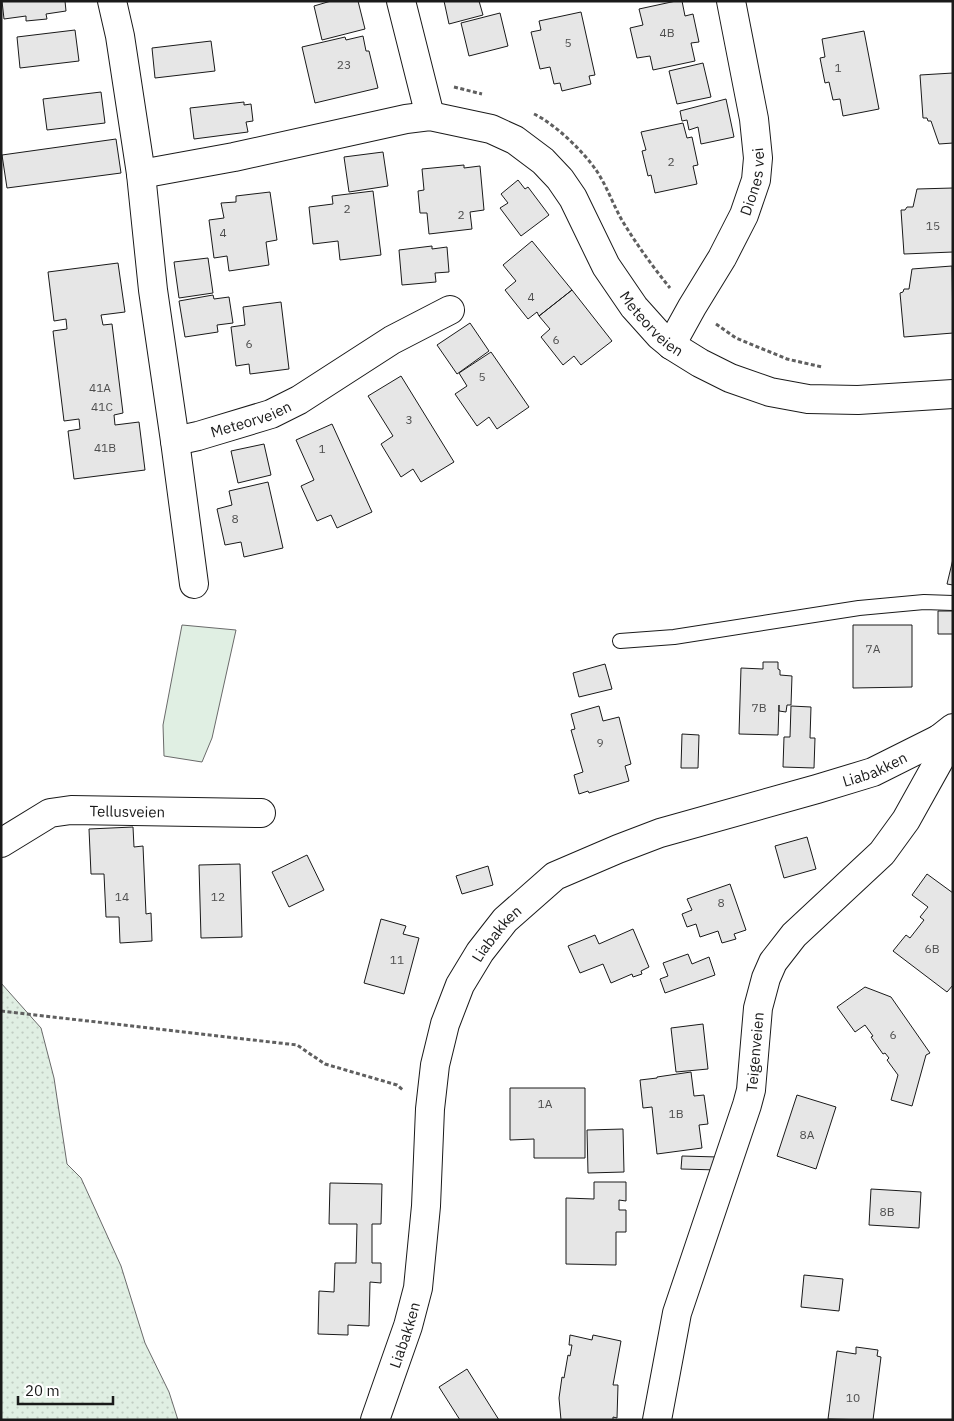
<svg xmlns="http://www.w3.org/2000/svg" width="954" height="1421" font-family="'IBM Plex Sans',sans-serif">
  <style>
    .park { fill: url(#park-dots); stroke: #6a6a6a }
    .pitch { fill: #e0efe3; stroke: #6a6a6a }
    .building { fill: #e6e6e6; stroke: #1a1a1a }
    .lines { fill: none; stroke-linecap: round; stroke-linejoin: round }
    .service-casing { stroke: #1a1a1a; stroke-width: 16 }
    .minor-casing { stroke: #1a1a1a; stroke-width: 30 }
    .path { stroke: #5f5f5f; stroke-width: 3; stroke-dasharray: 4 2.5; stroke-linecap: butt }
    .service { stroke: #fff; stroke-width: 14 }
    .minor { stroke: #fff; stroke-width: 28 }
    .labels { text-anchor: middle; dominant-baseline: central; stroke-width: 4; stroke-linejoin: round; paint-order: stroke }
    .number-label { font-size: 12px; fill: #4d4d4d }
    .street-label { font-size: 15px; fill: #1a1a1a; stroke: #fff }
  </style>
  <defs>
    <pattern id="park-dots" width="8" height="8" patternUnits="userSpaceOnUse" patternTransform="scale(1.25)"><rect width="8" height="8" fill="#e0efe3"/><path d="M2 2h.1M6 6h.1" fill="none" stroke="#c0ccc2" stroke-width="1.8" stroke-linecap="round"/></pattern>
  </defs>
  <rect width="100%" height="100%" fill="#fff"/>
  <!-- park -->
  <path class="park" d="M1 983 41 1028 54 1078 67 1164 81 1178 121 1266 145 1343 169 1392 178 1420H1Z"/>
  <!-- pitch -->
  <path class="pitch" d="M182 625 236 630 212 738 202 762 164 756 163 725Z"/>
  <!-- building -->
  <path class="building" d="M2 1H65L66 11 46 14 47 19 26 21V16L4 19Z
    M331 1H358L365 29 322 40 314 6Z
    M444 1H479L483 15 449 24Z
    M676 1H682L685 16 693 14 699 42 691 43 695 61 653 70 650 56 637 58 630 28 643 25 639 9Z
    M581 12 595 75 589 76 591 84 562 91 560 83 554 84 550 67 540 69 531 32 541 30 539 21Z
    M500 13 508 46 469 56 461 23Z
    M75 30 79 61 20 68 17 37Z
    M864 31 879 109 843 116 840 99 833 100 829 82 825 83 820 58 825 57 822 39Z
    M363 36 366 51H369L378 88 315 103 302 47 345 37 346 40Z
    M211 41 215 71 155 78 152 48Z
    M703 63 711 97 677 104 669 71Z
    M953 73V143L939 144 931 121H928L927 118H923L920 75Z
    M101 92 105 123 47 130 43 99Z
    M726 99 734 137 701 144 698 127 689 130 687 120 682 121 680 111Z
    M244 102V105L251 104 253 121 246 122 248 132 194 139 190 108Z
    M683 123 687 138 692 137 698 165 693 166 697 184 655 193 651 175 648 176 642 151 646 150 641 132Z
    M116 139 121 173 7 188 2 155Z
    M383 152 388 186 349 192 344 157Z
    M464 165V168L480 166 484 210 470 212 472 229 429 234 427 213H420L418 191 424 190 422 169Z
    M518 180 525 189 528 187 549 215 521 236 500 208 508 203 501 194Z
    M953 188V252L904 254 901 210H905L907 207H913L917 189Z
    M373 191 381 255 340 260 338 241 313 244 309 207 333 204 332 196Z
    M270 192 277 240 266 242 269 265 229 271 227 256 214 258 209 220 224 218 221 203 236 202V196Z
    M532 241 572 290 539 316 537 312 528 319 505 290 516 281 503 265Z
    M432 246V249L447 247 449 272 435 273 436 282 402 285 399 250Z
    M208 258 213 293 179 298 174 262Z
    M118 263 125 312 101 315 103 325 112 324 123 413 114 415 115 425 139 422 145 470 74 479 68 431 80 429 79 419 64 421 53 331 67 329 66 319 54 321 48 272Z
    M952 266 953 333 904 337 900 293 903 292 904 289H909L912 269Z
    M572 290 612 341 581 365 574 356 563 365 541 337 550 329 539 316Z
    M213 295 214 299 229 297 233 323 217 325 218 332 185 337 179 301Z
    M281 302 289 369 250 374 249 364 236 366 231 327 245 325 243 307Z
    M470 323 489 351 457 374 437 345Z
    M491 352 529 407 497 429 489 417 477 426 455 394 467 386 459 373Z
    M401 376 454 462 421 482 413 469 401 477 381 444 393 436 368 396Z
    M332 424 372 512 337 528 331 515 317 521 301 486 314 480 296 440Z
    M264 444 271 475 238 483 231 451Z
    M268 482 283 548 244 557 241 542 225 545 217 509 232 505 229 491Z
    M953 559V585L947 584Z
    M938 611H953V634H938Z
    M853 625H912V687L853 688Z
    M763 662H778V669L780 670V675L792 676 791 705H787L786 712 779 711V705L778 735 739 734 741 668 763 669Z
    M605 664 612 689 579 697 573 673Z
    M599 706 603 721 619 717 631 764 625 766 629 781 589 793 588 791 579 794 574 775 583 772 571 730 575 729 571 714Z
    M791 706 811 707 810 738H815L814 768 783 767 784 737H790Z
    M682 734 699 735 698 768H681Z
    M133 827 134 847 143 846 146 914 151 913 152 941 120 943 119 917H106L104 874H91L89 829Z
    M807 837 816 869 784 878 775 846Z
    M307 855 324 890 289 907 272 872Z
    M240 864 242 937 201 938 199 865Z
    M488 866 493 885 462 894 456 876Z
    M927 874 953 893V985L947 992 893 951 906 935 910 938 924 920 920 917 928 907 912 895Z
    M730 884 746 930 734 934 736 939 722 943 718 931 700 937 696 924 687 927 682 914 692 910 687 899Z
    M381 919 406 926 403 934 419 938 404 994 364 983Z
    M633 929 649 967 641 971 642 974 633 977 632 974 611 983 603 964 580 973 568 946 595 935 599 944Z
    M688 954 692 964 709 957 715 975 665 993 660 979 668 976 663 963Z
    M865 987 891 997 930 1053 926 1055 912 1106 891 1100 898 1075 887 1060 889 1058 885 1053 883 1054 871 1037 873 1036 865 1025 855 1032 837 1007Z
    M703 1024 708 1069 676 1072 671 1028Z
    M691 1072 694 1096 704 1095 708 1124 699 1125 702 1148 657 1154 652 1107 643 1108 640 1080 657 1078V1077Z
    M510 1088H585V1158H534V1139L510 1140Z
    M797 1095 836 1107 816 1169 777 1156Z
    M623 1129 624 1172 588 1173 587 1130Z
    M682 1156 718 1157V1170L681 1169Z
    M594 1182H626V1201L619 1200V1210H626V1232H616V1265L566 1264V1198L594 1199Z
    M330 1183 382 1184 381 1224H372V1263H381V1283L370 1282 369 1326 348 1325V1335L318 1334 319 1291 334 1292 335 1263H356L357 1224H329Z
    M871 1189 921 1192 919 1228 869 1225Z
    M804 1275 843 1279 839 1311 801 1307Z
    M570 1335 592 1340 593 1335 621 1341 613 1385H618L617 1418 613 1417V1420H561L559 1398 562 1377 564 1378 568 1355 570 1356 572 1345H569Z
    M856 1347 878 1350 877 1356 881 1357 873 1420 828 1419 837 1351 856 1354Z
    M467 1369 499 1420H460L439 1387Z"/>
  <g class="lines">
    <!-- service casing -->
    <g class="service-casing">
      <path id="service" d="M620 641 674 637 859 608 924 602 953 603"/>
    </g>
    <!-- minor casing -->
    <g class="minor-casing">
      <g id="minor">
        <path d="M112 1 120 36 141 174 153 290 175 441 194 584"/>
        <path d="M401 1 430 116"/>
        <path id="s1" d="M141 174 234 157 406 119 430 116 491 129 515 140 543 161 560 179 573 198 606 266 634 307 660 336 671 345 700 363 730 378 770 392 808 399 858 400 953 394"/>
        <path id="s2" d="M671 345 692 307 722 258 744 215 756 180 758 158 754 119 731 1"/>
        <path id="s3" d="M175 441 198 436 271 414 299 400 392 340 450 310"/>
        <path id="s4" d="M1 843 50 813 71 810 261 813"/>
        <path id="s5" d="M375 1420 408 1326 418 1288 426 1206 430 1109 435 1065 445 1024 460 985 480 952 505 920 555 876 618 849 660 833 817 789 873 772 939 739 953 728"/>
        <path id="s6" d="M657 1420 677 1313 747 1105 751 1090 758 1008 766 978 773 962 794 935 882 853 906 820 945 750 944 743 939 739"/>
      </g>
    </g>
    <!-- path -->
    <path class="path" d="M454 87 482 94
      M534 114C555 124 583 151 596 170 607 186 613 205 623 222 637 245 653 267 670 288
      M716 324 736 338 787 359 822 367
      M1 1011 297 1045 325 1064 397 1085 403 1090"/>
    <!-- service -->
    <use href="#service" class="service"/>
    <!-- minor -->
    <use href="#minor" class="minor"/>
  </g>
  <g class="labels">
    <!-- number labels -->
    <g class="number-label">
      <text x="667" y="32">4B</text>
      <text x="568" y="42">5</text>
      <text x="344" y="64">23</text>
      <text x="838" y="67">1</text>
      <text x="671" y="161">2</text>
      <text x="347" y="208">2</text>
      <text x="461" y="214">2</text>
      <text x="933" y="225">15</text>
      <text x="223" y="232">4</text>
      <text x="531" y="296">4</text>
      <text x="556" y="339">6</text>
      <text x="249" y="343">6</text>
      <text x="482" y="376">5</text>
      <text x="100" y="387">41A</text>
      <text x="102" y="406">41C</text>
      <text x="409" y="419">3</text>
      <text x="105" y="447">41B</text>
      <text x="322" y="448">1</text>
      <text x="235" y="518">8</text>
      <text x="873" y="648">7A</text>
      <text x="759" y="707">7B</text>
      <text x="600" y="742">9</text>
      <text x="122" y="896">14</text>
      <text x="218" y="896">12</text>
      <text x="721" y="902">8</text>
      <text x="932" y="948">6B</text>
      <text x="397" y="959">11</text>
      <text x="893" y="1034">6</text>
      <text x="545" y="1103">1A</text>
      <text x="676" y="1113">1B</text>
      <text x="807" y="1134">8A</text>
      <text x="887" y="1211">8B</text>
      <text x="853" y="1397">10</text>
    </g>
    <!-- street labels -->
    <g class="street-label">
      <text stroke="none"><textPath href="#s2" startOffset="184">Diones vei</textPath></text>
      <text stroke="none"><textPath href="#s1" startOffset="616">Meteorveien</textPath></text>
      <text stroke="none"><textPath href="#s3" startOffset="79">Meteorveien</textPath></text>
      <text stroke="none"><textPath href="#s5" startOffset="930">Liabakken</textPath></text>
      <text stroke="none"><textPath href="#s4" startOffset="135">Tellusveien</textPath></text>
      <text stroke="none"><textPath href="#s5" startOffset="510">Liabakken</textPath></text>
      <text stroke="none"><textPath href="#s6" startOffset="382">Teigenveien</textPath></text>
      <text stroke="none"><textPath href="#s5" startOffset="90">Liabakken</textPath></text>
    </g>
  </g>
  <!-- border -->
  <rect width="954" height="1421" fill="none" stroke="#1a1a1a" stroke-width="5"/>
  <!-- scale -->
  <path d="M18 1396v8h95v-8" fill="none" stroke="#1a1a1a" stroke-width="2.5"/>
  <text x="25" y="1396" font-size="15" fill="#1a1a1a" stroke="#ffffff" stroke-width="4" paint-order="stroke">20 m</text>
</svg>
